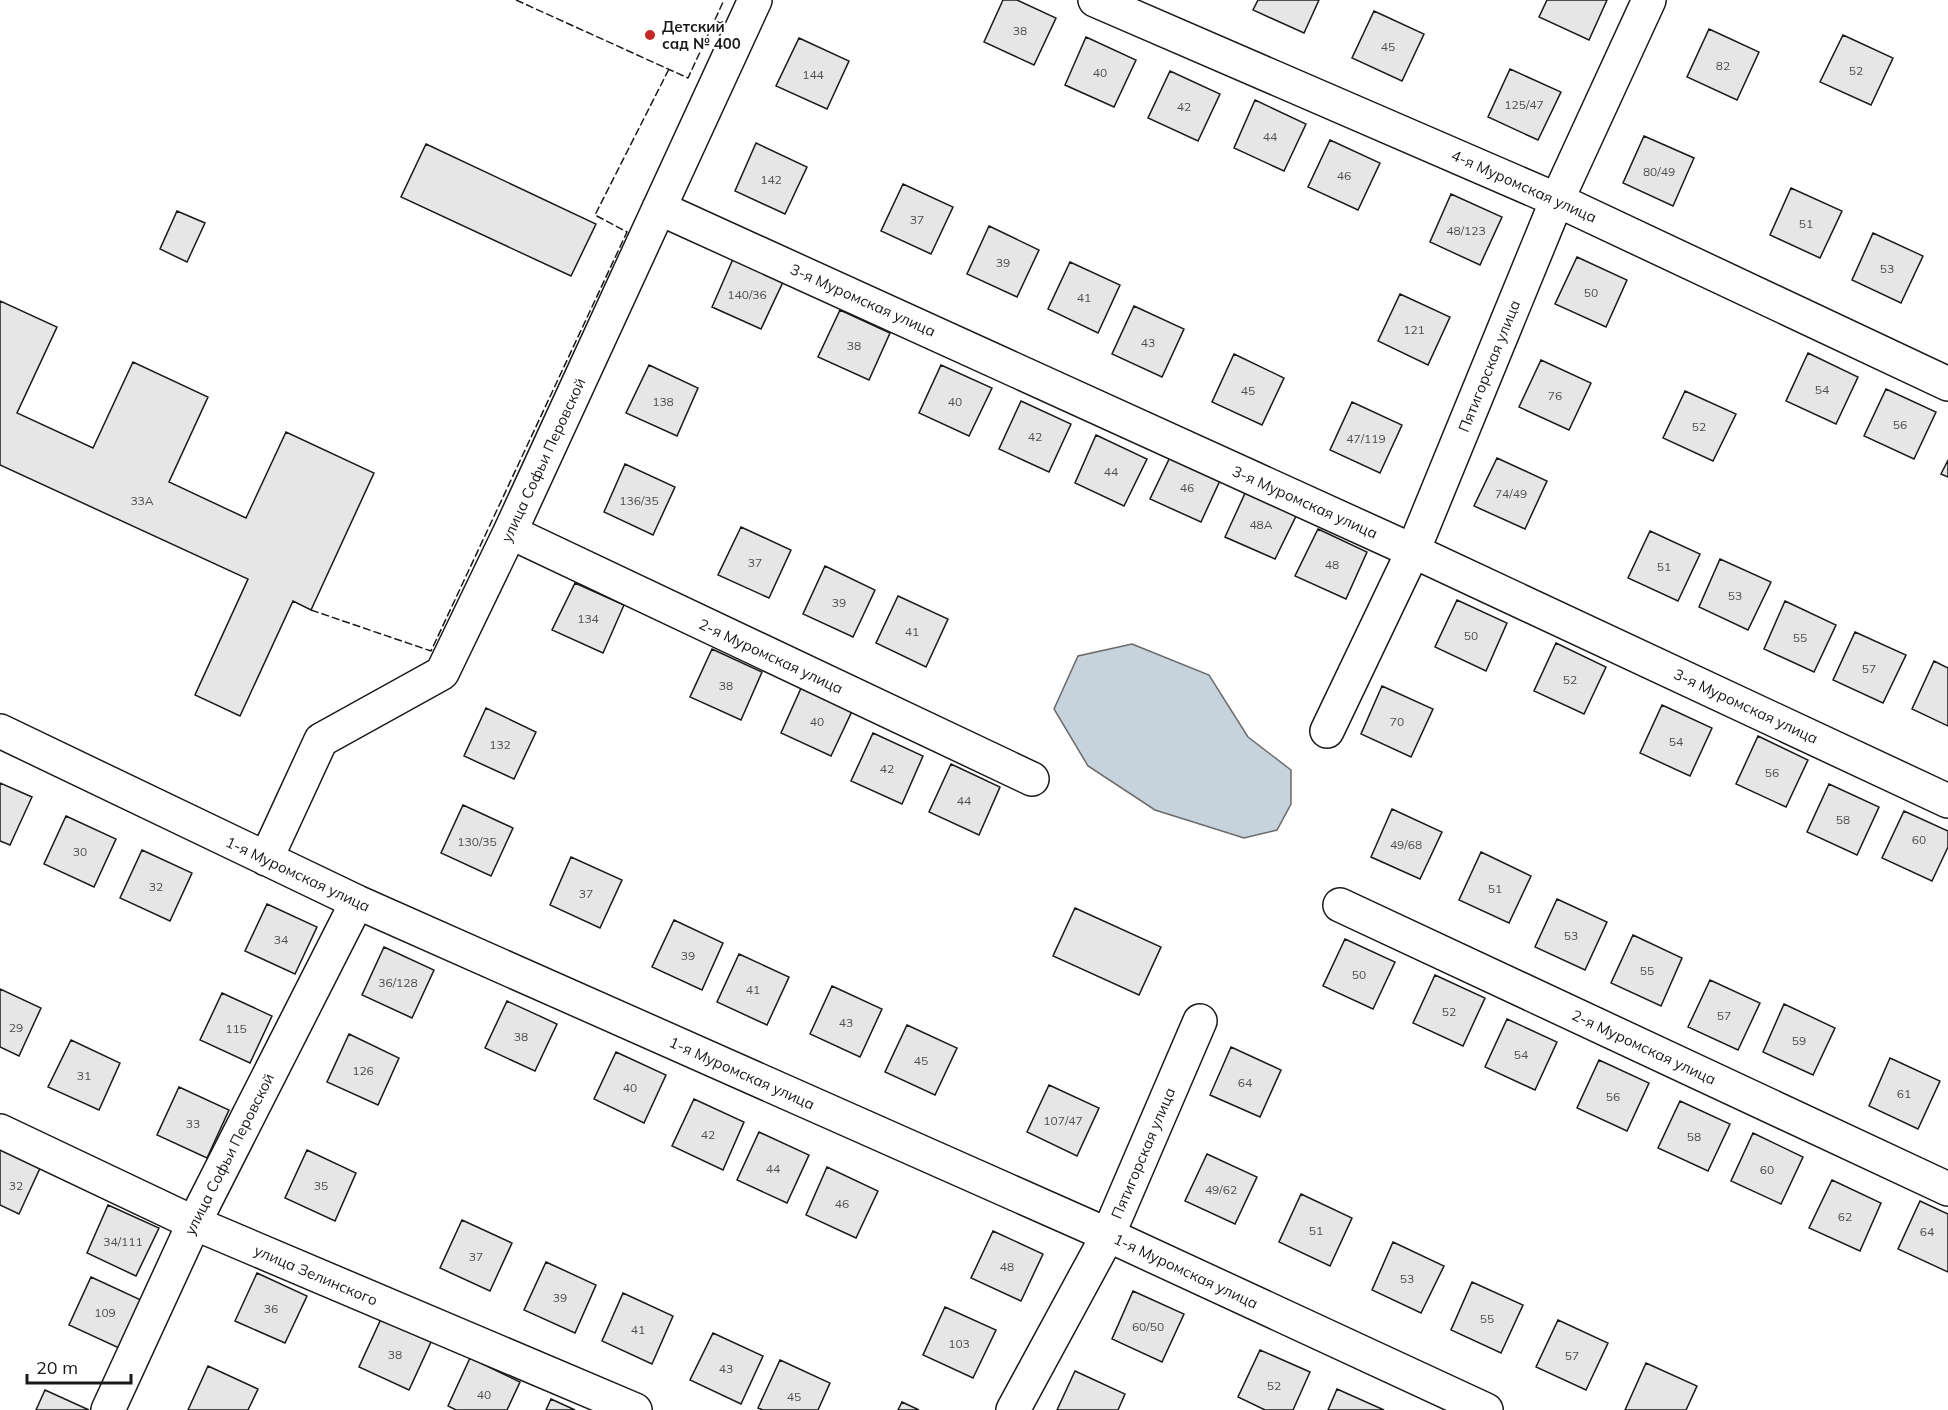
<svg xmlns="http://www.w3.org/2000/svg" width="1948" height="1410" font-family="Mulish,sans-serif">
  <style>
    .water { fill: #c6d2dc; stroke: #6a6a6a; stroke-width: 1.5 }
    .building { fill: #e6e6e6; stroke: #1a1a1a; stroke-width: 1.5 }
    .lines { fill: none; stroke-linecap: round; stroke-linejoin: round }
    .minor-casing { stroke: #1a1a1a; stroke-width: 36 }
    .minor { stroke: #fff; stroke-width: 33 }
    .fence { stroke: #1a1a1a; stroke-width: 1.5; stroke-dasharray: 8 3; stroke-linecap: butt }
    .poi-dot { fill: #c62828; stroke: #fff; stroke-width: 2 }
    .labels { text-anchor: middle; dominant-baseline: central; stroke-width: 4.5; stroke-linejoin: round; paint-order: stroke }
    .number-label { font-size: 12px; fill: #4d4d4d }
    .poi-label { font-size: 15px; font-weight: bold; fill: #1a1a1a; stroke: #fff; text-anchor: start }
    .street-label { font-size: 15px; fill: #1a1a1a; stroke: #fff }
  </style>
  <rect width="100%" height="100%" fill="#fff"/>
  <!-- water -->
  <path class="water" d="M1132 644 1209 675 1248 737 1291 770V804L1277 830 1244 838 1155 810 1088 766 1054 709 1078 656Z"/>
  <!-- building -->
  <path class="building" d="M1003 0H1017L1056 18 1034 65 984 42Z
    M1258 0H1319L1304 33 1253 10Z
    M1547 0H1607L1589 40 1539 17Z
    M1374 11 1424 34 1402 81 1352 58Z
    M1709 29 1759 52 1737 100 1687 77Z
    M1843 35 1893 58 1871 105 1820 82Z
    M1086 37 1136 60 1114 107 1065 85Z
    M799 38 849 61 827 109 776 86Z
    M1510 69 1561 92 1538 140 1488 117Z
    M1170 71 1220 94 1198 141 1148 118Z
    M1255 100 1306 124 1284 171 1234 148Z
    M1644 136 1694 158 1673 206 1623 183Z
    M1330 140 1380 163 1358 210 1308 187Z
    M756 143 807 167 785 214 735 191Z
    M426 144 596 224 571 276 401 197Z
    M903 184 953 207 931 254 881 231Z
    M1791 188 1842 211 1820 258 1770 235Z
    M1451 194 1502 217 1480 265 1430 242Z
    M177 211 205 223 187 262 160 249Z
    M989 226 1039 250 1017 297 967 274Z
    M1873 233 1923 256 1901 303 1852 280Z
    M1577 257 1627 280 1606 327 1555 304Z
    M733 259 783 282 761 329 712 307Z
    M1070 262 1120 285 1098 333 1048 309Z
    M1400 294 1450 317 1428 365 1378 341Z
    M0 301 57 327 17 413 93 448 133 362 208 397 169 482 246 518 286 432 374 473 311 610 293 601 240 716 195 695 248 579 0 465Z
    M1134 306 1184 329 1162 377 1112 354Z
    M840 310 890 333 869 380 818 357Z
    M1808 353 1858 377 1836 424 1786 401Z
    M1234 354 1284 378 1262 425 1212 402Z
    M1541 360 1591 383 1569 430 1519 407Z
    M649 365 698 388 677 436 626 413Z
    M941 365 992 388 969 436 919 413Z
    M1886 389 1936 412 1914 459 1864 436Z
    M1685 391 1736 414 1713 461 1663 438Z
    M1021 401 1071 424 1049 472 999 449Z
    M1352 402 1402 425 1380 473 1330 450Z
    M1096 435 1147 459 1124 506 1075 483Z
    M1173 451 1223 474 1201 522 1150 499Z
    M1497 458 1547 481 1525 529 1474 506Z
    M1948 460V477L1941 474Z
    M625 464 675 487 653 535 604 512Z
    M1247 489 1298 512 1275 559 1225 537Z
    M741 527 791 550 769 598 718 575Z
    M1318 529 1367 552 1346 599 1295 576Z
    M1650 531 1700 554 1678 601 1628 578Z
    M1720 559 1771 582 1748 630 1699 607Z
    M825 566 875 590 853 637 803 614Z
    M575 583 624 605 603 653 552 630Z
    M898 596 948 619 926 667 876 643Z
    M1457 600 1507 623 1486 671 1435 647Z
    M1785 601 1836 625 1814 672 1764 649Z
    M1855 632 1906 655 1883 703 1833 680Z
    M1556 643 1606 667 1584 714 1534 691Z
    M712 649 762 672 741 720 690 697Z
    M1934 661 1948 668V726L1912 709Z
    M802 686 853 709 831 756 781 733Z
    M1382 686 1433 709 1411 757 1361 734Z
    M1662 705 1712 728 1690 776 1640 753Z
    M486 708 536 732 514 779 464 756Z
    M873 733 923 756 902 804 851 781Z
    M1758 736 1808 760 1786 807 1736 784Z
    M951 764 1000 787 979 835 929 812Z
    M0 783 32 797 10 845 0 841Z
    M1829 784 1879 807 1857 855 1807 832Z
    M463 805 513 828 491 876 441 853Z
    M1392 809 1442 832 1420 879 1371 857Z
    M1904 811 1948 831V847L1932 881 1882 858Z
    M66 816 116 839 94 887 44 864Z
    M142 850 192 873 170 921 120 898Z
    M1481 852 1531 876 1509 923 1459 900Z
    M571 857 622 880 600 928 550 905Z
    M1557 899 1607 922 1585 970 1535 947Z
    M267 904 317 927 295 974 245 951Z
    M1075 908 1161 947 1139 995 1053 956Z
    M674 920 723 943 702 990 652 967Z
    M1633 935 1682 958 1661 1006 1611 983Z
    M1345 939 1395 962 1373 1009 1323 986Z
    M384 947 434 970 412 1018 362 995Z
    M739 954 789 977 767 1025 717 1002Z
    M1435 975 1485 998 1463 1046 1413 1023Z
    M1710 980 1760 1003 1738 1050 1688 1027Z
    M832 986 882 1009 860 1057 810 1034Z
    M0 989 41 1008 19 1056 0 1047Z
    M222 993 272 1016 250 1063 200 1040Z
    M507 1001 557 1024 535 1071 485 1048Z
    M1784 1004 1835 1028 1813 1075 1763 1052Z
    M1507 1019 1557 1042 1535 1090 1485 1067Z
    M907 1025 957 1048 935 1095 885 1072Z
    M349 1034 399 1058 378 1105 327 1082Z
    M71 1040 120 1063 99 1110 48 1087Z
    M1231 1047 1281 1070 1260 1117 1210 1095Z
    M616 1052 666 1075 644 1123 594 1099Z
    M1890 1058 1940 1081 1918 1129 1869 1106Z
    M1599 1060 1649 1083 1627 1131 1577 1108Z
    M1049 1085 1099 1108 1077 1156 1027 1132Z
    M179 1087 229 1110 207 1158 157 1135Z
    M694 1099 744 1122 723 1170 672 1146Z
    M1680 1101 1730 1124 1708 1171 1658 1148Z
    M759 1132 809 1155 787 1203 737 1180Z
    M1753 1133 1803 1157 1781 1204 1731 1181Z
    M0 1147 41 1166 19 1214 0 1205Z
    M307 1150 356 1173 335 1221 285 1198Z
    M1207 1154 1257 1177 1235 1224 1185 1201Z
    M827 1167 878 1191 856 1238 806 1215Z
    M1832 1180 1881 1203 1860 1251 1809 1228Z
    M1301 1194 1352 1218 1330 1266 1279 1242Z
    M1920 1201 1948 1214V1272L1898 1249Z
    M108 1205 159 1228 136 1276 87 1253Z
    M462 1220 512 1243 490 1291 440 1268Z
    M993 1231 1043 1254 1021 1301 971 1278Z
    M1393 1242 1444 1266 1421 1313 1372 1290Z
    M546 1262 596 1285 575 1333 524 1310Z
    M257 1273 307 1296 285 1343 235 1321Z
    M91 1277 141 1300 119 1348 69 1325Z
    M1472 1282 1523 1305 1501 1353 1451 1330Z
    M1133 1291 1184 1314 1162 1362 1112 1339Z
    M623 1293 673 1316 652 1364 602 1341Z
    M945 1307 996 1330 973 1378 923 1355Z
    M381 1319 431 1342 409 1390 359 1367Z
    M1558 1320 1608 1343 1586 1390 1536 1367Z
    M713 1333 763 1356 741 1404 690 1380Z
    M1260 1350 1310 1372 1293 1410H1265L1238 1397Z
    M470 1358 520 1382 507 1410H456L448 1406Z
    M780 1360 830 1383 818 1410H763L758 1408Z
    M1646 1363 1697 1386 1686 1410H1625Z
    M208 1366 258 1389 248 1410H188Z
    M1075 1371 1125 1394 1118 1410H1057Z
    M1337 1389 1384 1410H1328Z
    M45 1390 89 1410H36Z
    M551 1399 575 1410H546Z
    M902 1402 919 1410H898Z"/>
  <g class="lines">
    <!-- minor casing -->
    <g class="minor-casing">
      <path id="minor" d="M1095 0 1557 200 1948 384
        M659 208 1413 551 1948 801
        M510 532 1032 779
        M0 731 357 902 1108 1235 1486 1410
        M1327 731 1413 551 1557 200 1649 0
        M266 859 321 740 442 673 510 532 755 0
        M1340 905 1948 1189
        M0 1131 194 1223 635 1410
        M108 1410 194 1223 357 902
        M1013 1410 1108 1235 1200 1021"/>
    </g>
    <!-- minor -->
    <use href="#minor" class="minor"/>
    <!-- fence -->
    <path class="fence" d="M516 0 688 78 724 0
      M311 610 431 651 627 232 595 215 669 69"/>
  </g>
  <!-- markers -->
  <circle class="poi-dot" cx="650" cy="35" r="6"/>
  <g class="labels">
    <!-- number labels -->
    <g class="number-label">
      <text x="1020" y="30">38</text>
      <text x="1388" y="46">45</text>
      <text x="1723" y="65">82</text>
      <text x="1856" y="70">52</text>
      <text x="1100" y="72">40</text>
      <text x="813" y="74">144</text>
      <text x="1524" y="104">125/47</text>
      <text x="1184" y="106">42</text>
      <text x="1270" y="136">44</text>
      <text x="1659" y="171">80/49</text>
      <text x="1344" y="175">46</text>
      <text x="771" y="179">142</text>
      <text x="917" y="219">37</text>
      <text x="1806" y="223">51</text>
      <text x="1466" y="230">48/123</text>
      <text x="1003" y="262">39</text>
      <text x="1887" y="268">53</text>
      <text x="1591" y="292">50</text>
      <text x="747" y="294">140/36</text>
      <text x="1084" y="297">41</text>
      <text x="1414" y="329">121</text>
      <text x="1148" y="342">43</text>
      <text x="854" y="345">38</text>
      <text x="1822" y="389">54</text>
      <text x="1248" y="390">45</text>
      <text x="1555" y="395">76</text>
      <text x="663" y="401">138</text>
      <text x="955" y="401">40</text>
      <text x="1900" y="424">56</text>
      <text x="1699" y="426">52</text>
      <text x="1035" y="436">42</text>
      <text x="1366" y="438">47/119</text>
      <text x="1111" y="471">44</text>
      <text x="1187" y="487">46</text>
      <text x="1511" y="493">74/49</text>
      <text x="142" y="500">33А</text>
      <text x="639" y="500">136/35</text>
      <text x="1261" y="524">48А</text>
      <text x="755" y="562">37</text>
      <text x="1332" y="564">48</text>
      <text x="1664" y="566">51</text>
      <text x="1735" y="595">53</text>
      <text x="839" y="602">39</text>
      <text x="588" y="618">134</text>
      <text x="912" y="631">41</text>
      <text x="1471" y="635">50</text>
      <text x="1800" y="637">55</text>
      <text x="1869" y="668">57</text>
      <text x="1570" y="679">52</text>
      <text x="726" y="685">38</text>
      <text x="817" y="721">40</text>
      <text x="1397" y="721">70</text>
      <text x="1676" y="741">54</text>
      <text x="500" y="744">132</text>
      <text x="887" y="768">42</text>
      <text x="1772" y="772">56</text>
      <text x="964" y="800">44</text>
      <text x="1843" y="819">58</text>
      <text x="1919" y="839">60</text>
      <text x="477" y="841">130/35</text>
      <text x="1406" y="844">49/68</text>
      <text x="80" y="851">30</text>
      <text x="156" y="886">32</text>
      <text x="1495" y="888">51</text>
      <text x="586" y="893">37</text>
      <text x="1571" y="935">53</text>
      <text x="281" y="939">34</text>
      <text x="688" y="955">39</text>
      <text x="1647" y="970">55</text>
      <text x="1359" y="974">50</text>
      <text x="398" y="982">36/128</text>
      <text x="753" y="989">41</text>
      <text x="1449" y="1011">52</text>
      <text x="1724" y="1015">57</text>
      <text x="846" y="1022">43</text>
      <text x="16" y="1027">29</text>
      <text x="236" y="1028">115</text>
      <text x="521" y="1036">38</text>
      <text x="1799" y="1040">59</text>
      <text x="1521" y="1054">54</text>
      <text x="921" y="1060">45</text>
      <text x="363" y="1070">126</text>
      <text x="84" y="1075">31</text>
      <text x="1245" y="1082">64</text>
      <text x="630" y="1087">40</text>
      <text x="1904" y="1093">61</text>
      <text x="1613" y="1096">56</text>
      <text x="1063" y="1120">107/47</text>
      <text x="193" y="1123">33</text>
      <text x="708" y="1134">42</text>
      <text x="1694" y="1136">58</text>
      <text x="773" y="1168">44</text>
      <text x="1767" y="1169">60</text>
      <text x="16" y="1185">32</text>
      <text x="321" y="1185">35</text>
      <text x="1221" y="1189">49/62</text>
      <text x="842" y="1203">46</text>
      <text x="1845" y="1216">62</text>
      <text x="1316" y="1230">51</text>
      <text x="1927" y="1231">64</text>
      <text x="123" y="1241">34/111</text>
      <text x="476" y="1256">37</text>
      <text x="1007" y="1266">48</text>
      <text x="1407" y="1278">53</text>
      <text x="560" y="1297">39</text>
      <text x="271" y="1308">36</text>
      <text x="105" y="1312">109</text>
      <text x="1487" y="1318">55</text>
      <text x="1148" y="1326">60/50</text>
      <text x="638" y="1329">41</text>
      <text x="959" y="1343">103</text>
      <text x="395" y="1354">38</text>
      <text x="1572" y="1355">57</text>
      <text x="726" y="1368">43</text>
      <text x="1274" y="1385">52</text>
      <text x="484" y="1394">40</text>
      <text x="794" y="1396">45</text>
    </g>
    <!-- poi labels -->
    <g class="poi-label">
      <text x="662" y="26">Детский<tspan x="662" dy="17">сад № 400</tspan></text>
    </g>
    <!-- street labels -->
    <g class="street-label">
      <text transform="translate(1524 186) rotate(24)">4-я Муромская улица</text>
      <text transform="translate(863 300) rotate(24)">3-я Муромская улица</text>
      <text transform="translate(1489 366) rotate(-68)">Пятигорская улица</text>
      <text transform="translate(543 460) rotate(-65)">улица Софьи Перовской</text>
      <text transform="translate(1305 502) rotate(24)">3-я Муромская улица</text>
      <text transform="translate(771 656) rotate(25)">2-я Муромская улица</text>
      <text transform="translate(1746 706) rotate(25)">3-я Муромская улица</text>
      <text transform="translate(298 874) rotate(25)">1-я Муромская улица</text>
      <text transform="translate(1644 1047) rotate(25)">2-я Муромская улица</text>
      <text transform="translate(742 1073) rotate(24)">1-я Муромская улица</text>
      <text transform="translate(1143 1153) rotate(-67)">Пятигорская улица</text>
      <text transform="translate(229 1154) rotate(-63)">улица Софьи Перовской</text>
      <text transform="translate(1186 1271) rotate(25)">1-я Муромская улица</text>
      <text transform="translate(316 1275) rotate(23)">улица Зелинского</text>
    </g>
  </g>
  <!-- scale -->
  <path d="M27 1374v9h104v-9" fill="none" stroke="#1a1a1a" stroke-width="3"/>
  <text x="36" y="1374" font-size="18" fill="#1a1a1a" stroke="#ffffff" stroke-width="4.5" paint-order="stroke">20 m</text>
</svg>
